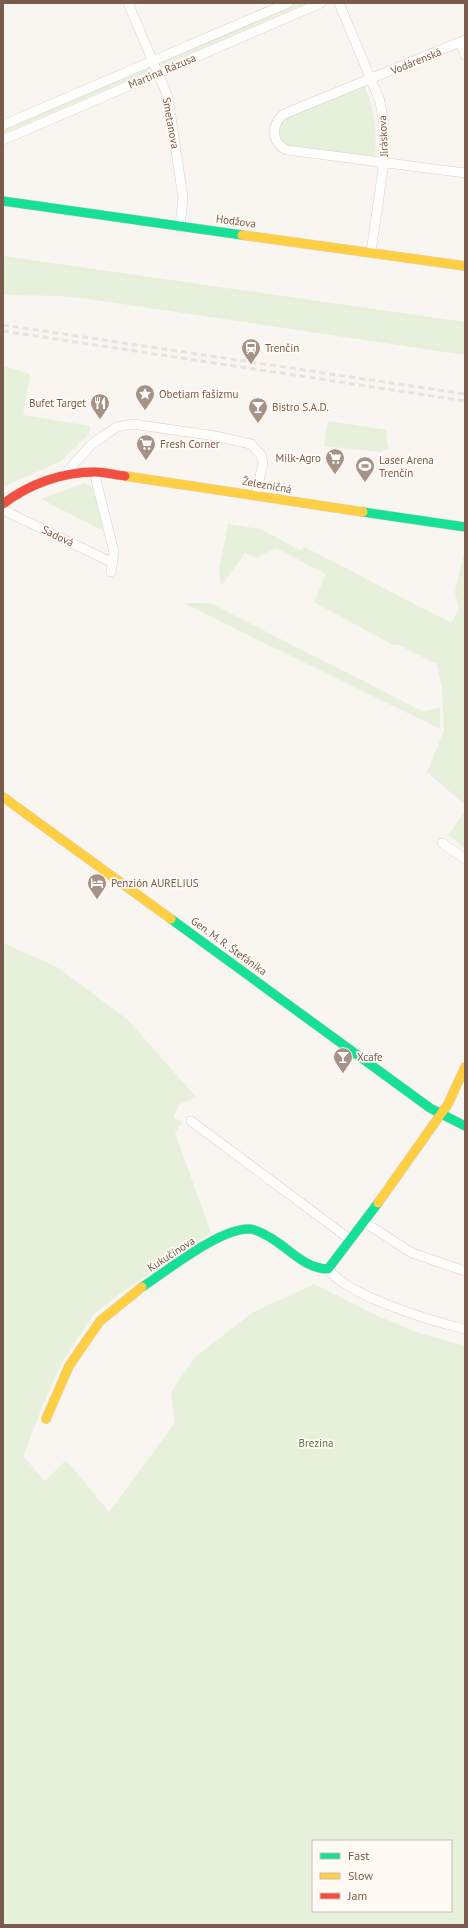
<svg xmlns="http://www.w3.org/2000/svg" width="468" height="1928" font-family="'PT Sans',sans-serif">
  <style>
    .green { fill: #e7f0db; fill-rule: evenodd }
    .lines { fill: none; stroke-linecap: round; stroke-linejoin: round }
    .street-casing { stroke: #d7d1cb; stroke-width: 10 }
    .fast-casing { stroke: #d9d2cb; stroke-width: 10 }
    .slow-casing { stroke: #d9d2cb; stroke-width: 10 }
    .jam-casing { stroke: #d9d2cb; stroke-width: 10 }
    .street { stroke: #fefefd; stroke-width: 9 }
    .fast { stroke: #16e098; stroke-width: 9 }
    .slow { stroke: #ffcf43; stroke-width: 9 }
    .jam { stroke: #f24e42; stroke-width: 9 }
    .rail { stroke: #e6e3e7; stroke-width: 3; stroke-dasharray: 6 4; stroke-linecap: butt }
    .labels { text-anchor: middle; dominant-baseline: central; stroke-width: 3.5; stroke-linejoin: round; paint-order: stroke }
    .street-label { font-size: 11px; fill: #7a5c4d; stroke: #fffaf3 }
    .poi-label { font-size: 11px; fill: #7a5c4d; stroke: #fffaf3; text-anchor: start }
    .park-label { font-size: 11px; fill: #537a41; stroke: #fffaf3 }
  </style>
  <rect width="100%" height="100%" fill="#f9f5f0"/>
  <!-- green -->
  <path class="green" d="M293 3H307L163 65 160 63 161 60Z
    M149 66V71L3 134V128Z
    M364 85C375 109 377 132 375 158L295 148 285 145 279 138V125L286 118Z
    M3 256 465 322V355L89 299 61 296 3 295Z
    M3 366 30 374 23 415 90 426 89 434 61 461 3 487Z
    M328 421 387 430 386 440 389 448 380 452 324 446Z
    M84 483 92 487 104 526 102 530 41 499Z
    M228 524 260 529 300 550 305 547 451 623 459 608 455 592 465 549V805L427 772 446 726 444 730 442 690 437 664 399 645H393L314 602 326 574 276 548 256 558 245 553 221 586 219 570Z
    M183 603H210L422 711 440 708V729Z
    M465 811V848L448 835Z
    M3 943 57 967 128 1020 196 1097 180 1104 173 1117 182 1122 175 1133 211 1233 122 1292 94 1314 61 1364 43 1405 23 1456 45 1481 66 1460 109 1512 175 1423 171 1392 196 1356 252 1313 314 1284 371 1313 416 1332 465 1346V1925H3ZM313 1841H451V1911H313Z"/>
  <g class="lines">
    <!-- street casing -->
    <g class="street-casing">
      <path id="street" d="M128 3 168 97 183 198 180 226
        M339 3 380 101 384 125V162L371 252
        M465 40 284 114C271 124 271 143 287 150L465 173
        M460 42 465 55
        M3 125 288 3
        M3 140 321 3
        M96 472V480L114 552 111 572
        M64 475 91 445 106 434 117 427 133 424 215 436 251 444 261 455 263 462 256 495
        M3 510 113 563
        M442 843 465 859
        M191 1121 351 1240
        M364 1222 412 1253 465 1271
        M328 1269C348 1296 431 1321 465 1329"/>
    </g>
    <!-- fast casing -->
    <g class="fast-casing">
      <path id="fast" d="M3 201 242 235
        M363 512 465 527
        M171 919 430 1108 465 1126
        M142 1287C167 1271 221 1227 250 1229 259 1230 273 1239 280 1244 295 1255 309 1269 328 1269L378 1203"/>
    </g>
    <!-- slow casing -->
    <g class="slow-casing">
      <path id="slow" d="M242 235 465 266
        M125 476 363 512
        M3 797 171 919
        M378 1203 448 1104 465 1067
        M46 1419 69 1366 100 1321 142 1287"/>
    </g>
    <!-- jam casing -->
    <g class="jam-casing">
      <path id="jam" d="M3 504C29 484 62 472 95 472 105 472 115 475 125 476"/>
    </g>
    <!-- street -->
    <use href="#street" class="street"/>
    <!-- fast -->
    <use href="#fast" class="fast"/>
    <!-- slow -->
    <use href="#slow" class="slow"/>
    <!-- jam -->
    <use href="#jam" class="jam"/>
    <!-- rail -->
    <path class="rail" d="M3 325 465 394
      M3 331 465 401"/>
  </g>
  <!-- icons -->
  <defs>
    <g id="station-pin" transform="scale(1)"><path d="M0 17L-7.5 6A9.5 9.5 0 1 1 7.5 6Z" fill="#a69286" stroke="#fffaf3"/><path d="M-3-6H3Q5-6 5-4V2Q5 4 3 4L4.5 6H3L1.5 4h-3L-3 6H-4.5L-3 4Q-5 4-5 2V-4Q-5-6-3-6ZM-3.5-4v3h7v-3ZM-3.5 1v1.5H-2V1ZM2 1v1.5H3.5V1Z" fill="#fff"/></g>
    <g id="sight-pin" transform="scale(1)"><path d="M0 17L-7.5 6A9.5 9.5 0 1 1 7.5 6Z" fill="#a69286" stroke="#fffaf3"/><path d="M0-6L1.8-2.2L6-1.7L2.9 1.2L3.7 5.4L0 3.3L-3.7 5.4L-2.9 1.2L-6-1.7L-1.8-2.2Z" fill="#fff"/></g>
    <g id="restaurant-pin" transform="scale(1)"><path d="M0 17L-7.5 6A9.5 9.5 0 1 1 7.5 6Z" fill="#a69286" stroke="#fffaf3"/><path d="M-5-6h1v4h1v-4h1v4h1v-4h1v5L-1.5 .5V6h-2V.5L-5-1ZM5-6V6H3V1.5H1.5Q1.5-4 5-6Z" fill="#fff"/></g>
    <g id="bar-pin" transform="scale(1)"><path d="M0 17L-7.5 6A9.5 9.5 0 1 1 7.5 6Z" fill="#a69286" stroke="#fffaf3"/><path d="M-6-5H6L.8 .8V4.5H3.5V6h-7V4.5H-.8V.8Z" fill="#fff"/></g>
    <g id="supermarket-pin" transform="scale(1)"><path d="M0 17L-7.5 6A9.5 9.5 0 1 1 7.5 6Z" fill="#a69286" stroke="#fffaf3"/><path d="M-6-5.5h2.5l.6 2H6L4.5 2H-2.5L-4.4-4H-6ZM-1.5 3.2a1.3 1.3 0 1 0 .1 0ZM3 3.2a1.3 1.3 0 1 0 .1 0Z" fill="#fff"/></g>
    <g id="stadium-pin" transform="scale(1)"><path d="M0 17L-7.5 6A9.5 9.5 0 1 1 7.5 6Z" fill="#a69286" stroke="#fffaf3"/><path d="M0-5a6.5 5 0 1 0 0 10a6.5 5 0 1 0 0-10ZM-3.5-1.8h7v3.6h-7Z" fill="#fff"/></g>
    <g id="hotel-pin" transform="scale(1)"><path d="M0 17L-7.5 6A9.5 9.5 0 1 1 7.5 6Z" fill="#a69286" stroke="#fffaf3"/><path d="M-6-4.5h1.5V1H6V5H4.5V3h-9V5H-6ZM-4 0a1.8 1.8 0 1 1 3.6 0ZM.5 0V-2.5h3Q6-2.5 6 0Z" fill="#fff"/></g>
  </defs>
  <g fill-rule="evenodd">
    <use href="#station-pin" x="251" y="348"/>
    <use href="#sight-pin" x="145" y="394"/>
    <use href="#restaurant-pin" x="100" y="403"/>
    <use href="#bar-pin" x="258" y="407"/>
    <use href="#supermarket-pin" x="146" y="444"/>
    <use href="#supermarket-pin" x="335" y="458"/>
    <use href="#stadium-pin" x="365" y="466"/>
    <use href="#hotel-pin" x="97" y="883"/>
    <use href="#bar-pin" x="343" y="1057"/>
  </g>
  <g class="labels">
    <!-- street labels -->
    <g class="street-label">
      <text transform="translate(416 61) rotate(-22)">Vodárenská</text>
      <text transform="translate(162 71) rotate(-23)">Martina Rázusa</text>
      <text transform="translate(171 123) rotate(80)">Smetanova</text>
      <text transform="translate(383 136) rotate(-93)">Jiráskova</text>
      <text transform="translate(236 221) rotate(8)">Hodžova</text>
      <text transform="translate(267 485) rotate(10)">Železničná</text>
      <text transform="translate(58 536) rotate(26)">Sadová</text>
      <text transform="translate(229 946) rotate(36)">Gen. M. R. Štefánika</text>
      <text transform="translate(171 1254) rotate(-33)">Kukučínova</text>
    </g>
    <!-- poi labels -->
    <g class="poi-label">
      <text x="265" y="348">Trenčín</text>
      <text x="159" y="394">Obetiam fašizmu</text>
      <text x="86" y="403" text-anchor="end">Bufet Target</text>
      <text x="272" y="407">Bistro S.A.D.</text>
      <text x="160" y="444">Fresh Corner</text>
      <text x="321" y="458" text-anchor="end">Milk-Agro</text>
      <text x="379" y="460">Laser Arena<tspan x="379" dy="13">Trenčín</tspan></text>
      <text x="111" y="883">Penzión AURELIUS</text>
      <text x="357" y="1057">Xcafe</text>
    </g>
    <!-- park labels -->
    <g class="park-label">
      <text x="316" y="1443">Brezina</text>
    </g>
  </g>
  <!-- border -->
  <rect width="468" height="1928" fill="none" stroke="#7a5c4d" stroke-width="8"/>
  <!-- legend -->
  <rect x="312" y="1840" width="140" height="72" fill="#fffaf3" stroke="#cabbb1"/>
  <rect x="320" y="1853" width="20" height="6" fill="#16e098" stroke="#cabbb1"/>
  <text x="348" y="1860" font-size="12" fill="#7a5c4d">Fast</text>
  <rect x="320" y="1873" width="20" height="6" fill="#ffcf43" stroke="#cabbb1"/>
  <text x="348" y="1880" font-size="12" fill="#7a5c4d">Slow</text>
  <rect x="320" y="1893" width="20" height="6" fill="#f24e42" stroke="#cabbb1"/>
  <text x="348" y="1900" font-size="12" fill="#7a5c4d">Jam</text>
</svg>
